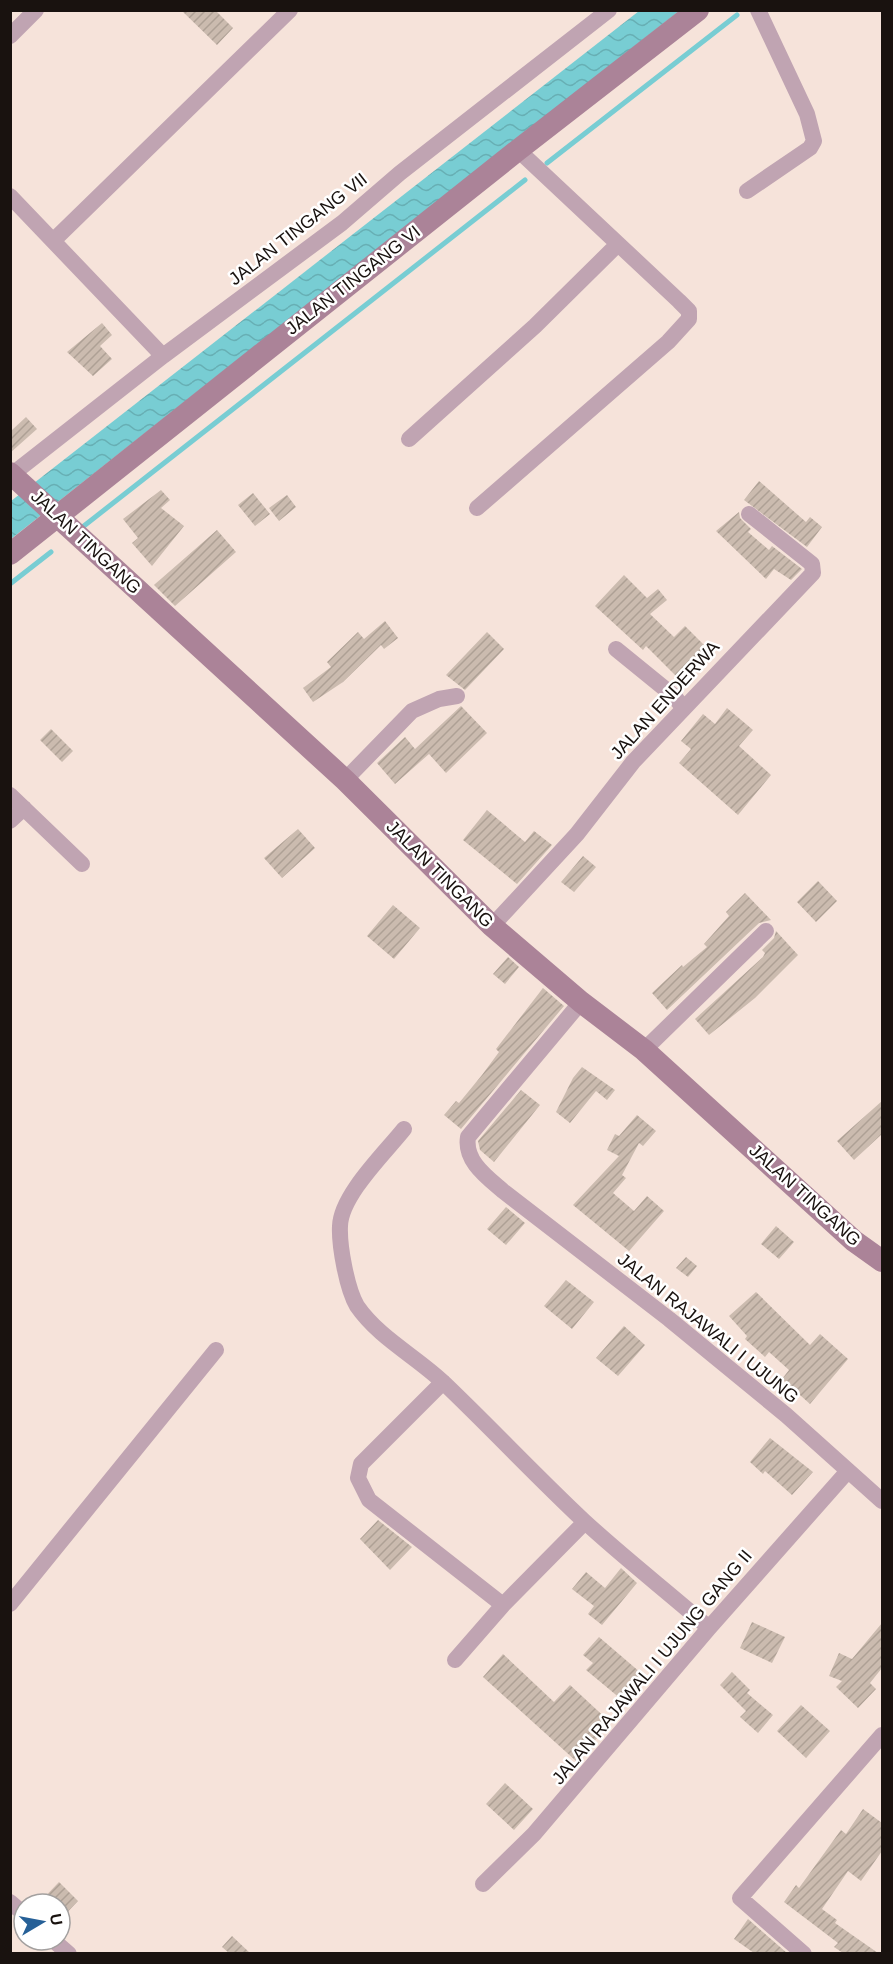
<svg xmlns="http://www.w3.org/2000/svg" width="893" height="1964" font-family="Arial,sans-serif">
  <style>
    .water { fill: url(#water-waves) }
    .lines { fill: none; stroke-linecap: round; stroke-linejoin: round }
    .stream { stroke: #78cdd3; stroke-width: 5 }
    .building { fill: url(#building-hatch) }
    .street { stroke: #c0a4b2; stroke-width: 16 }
    .secondary { stroke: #ab8398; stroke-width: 22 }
    .labels { text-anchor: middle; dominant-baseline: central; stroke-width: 5; stroke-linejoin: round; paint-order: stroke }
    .street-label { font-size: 18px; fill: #19120f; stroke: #fff }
  </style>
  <defs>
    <pattern id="water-waves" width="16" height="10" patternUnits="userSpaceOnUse" patternTransform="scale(1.5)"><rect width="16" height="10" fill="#78cdd3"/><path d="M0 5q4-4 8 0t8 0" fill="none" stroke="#67afb4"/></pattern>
    <pattern id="building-hatch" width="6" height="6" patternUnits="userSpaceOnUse" patternTransform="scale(1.5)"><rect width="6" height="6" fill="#cbbbaf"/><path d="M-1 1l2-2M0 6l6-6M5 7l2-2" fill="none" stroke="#aea095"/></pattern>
  </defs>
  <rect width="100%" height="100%" fill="#f6e3da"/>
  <!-- water -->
  <path class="water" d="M639 11H679L11 539V501Z"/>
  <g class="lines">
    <!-- stream -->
    <path class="stream" d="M547 163 737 15
      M80 529 525 180
      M10 584 51 552"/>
  </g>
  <!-- building -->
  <path class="building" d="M181 10H215L233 28 217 45Z
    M102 323 112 335 100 346 112 359 93 376 67 352Z
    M26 417 37 429 10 453V432Z
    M759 481 806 522 810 517 822 527 807 547 744 500Z
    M161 490 170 500 161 508 184 526 152 566 132 543 138 538 123 519Z
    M253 493 270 514 255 526 238 505Z
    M287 495 296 507 279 521 269 508Z
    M739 512 740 518 751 529 748 532 769 550 772 546 802 569 791 580 774 569 766 579 716 531Z
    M217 530 236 552 175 606 154 585Z
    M624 575 647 598 658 589 667 600 650 614 674 637 685 626 706 647 677 677 646 646 643 650 595 606Z
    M385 621 398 638 384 649 381 645 343 682 313 702 303 688 331 667 327 662 358 632 364 639Z
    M487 632 504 649 465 690 446 675Z
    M461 706 487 733 446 773 429 754 395 784 377 763 405 737 415 749Z
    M727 708 753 730 739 746 771 775 738 815 679 763 691 749 681 741 703 714 715 724Z
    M51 729 73 751 62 762 40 740Z
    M487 810 525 842 534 831 552 845 517 884 463 840Z
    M298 829 315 848 282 878 264 858Z
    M583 856 596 867 574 892 561 882Z
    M818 881 837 901 816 922 797 902Z
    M745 893 771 920 759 923 667 1010 652 993 682 965 683 967 707 947 704 944 729 916 726 912Z
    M393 905 420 928 394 959 367 936Z
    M776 931 798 955 755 998 709 1035 695 1019 763 957 765 953 762 950 774 938Z
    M508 957 519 967 505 984 493 974Z
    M543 988 564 1006 461 1129 444 1115 456 1101 459 1103 482 1075 499 1052 496 1049Z
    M582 1067 615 1090 607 1100 596 1091 570 1123 556 1112 573 1078Z
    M521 1090 540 1105 494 1162 480 1150 478 1141Z
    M882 1101V1134L854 1160 837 1141Z
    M637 1115 656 1131 643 1146 639 1143 622 1175 626 1178 613 1193 634 1211 647 1196 664 1211 629 1251 573 1205 619 1156 607 1150 615 1134 619 1136Z
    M506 1207 525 1223 506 1245 487 1229Z
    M776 1226 794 1242 779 1259 761 1244Z
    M686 1257 697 1266 688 1277 676 1268Z
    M566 1280 594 1302 572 1329 544 1306Z
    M756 1292 810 1345 820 1334 848 1359 810 1404 782 1379 789 1370 769 1352 765 1357 745 1339 747 1336 729 1316Z
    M624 1326 645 1345 618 1376 596 1358Z
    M770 1438 813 1472 792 1495 765 1471 763 1474 750 1462Z
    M378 1520 412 1547 390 1570 360 1539Z
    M621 1568 637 1583 602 1625 588 1614 594 1606 572 1589 586 1572 605 1588Z
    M752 1622 785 1637 772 1663 740 1648Z
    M882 1623V1668L870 1683 876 1689 858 1708 836 1687 842 1681 829 1676 839 1653 852 1659Z
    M599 1637 648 1679 627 1704 586 1670 593 1663 583 1655Z
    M503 1654 554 1702 570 1685 611 1723 576 1761 483 1677Z
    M732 1672 750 1690 747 1693 773 1715 758 1733 740 1717 746 1711 720 1685Z
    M801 1705 830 1731 806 1758 777 1731Z
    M505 1783 533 1809 514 1830 486 1804Z
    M863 1809 882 1823V1851L861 1881 848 1871 822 1909 837 1920 835 1923 878 1953H843L834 1947 838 1943 784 1902 796 1885 799 1888 841 1830 846 1834Z
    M59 1882 78 1901 60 1920V1904H38Z
    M748 1919 787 1953H754L734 1939Z
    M232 1936 250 1953H229L222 1947Z"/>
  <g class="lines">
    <!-- street -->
    <path class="street" d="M10 36 36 10
      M747 191 810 148 814 141 807 114 758 10
      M10 196 163 356
      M55 239 290 10
      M409 439 535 326 617 245
      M10 476 163 356 342 223 400 173 609 10
      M477 508 668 342 689 319V311L679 301 518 150
      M616 649 675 697 683 708
      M345 780 412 711 439 699 457 696
      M10 795 82 864
      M10 821 24 808
      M492 926 577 834 633 762 813 573 812 564 749 514
      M581 1002 468 1137C464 1161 487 1177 503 1191L669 1319 786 1415 882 1501
      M644 1050 766 931
      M404 1129C385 1153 341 1195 340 1226 339 1246 347 1289 357 1306 379 1338 417 1357 445 1384 492 1429 537 1477 584 1521 624 1558 668 1592 709 1628
      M443 1382 361 1464 358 1478 369 1500 503 1605 585 1522
      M10 1604 216 1350
      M455 1660 503 1605
      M483 1884 534 1834 709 1628 847 1472
      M10 1902 24 1914
      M53 1940 69 1954
      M804 1954 740 1898 882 1735"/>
    <!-- secondary -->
    <path class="secondary" d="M10 473 345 780 492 926 581 1002 644 1050 854 1241 882 1261
      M10 554 518 150 698 10"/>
  </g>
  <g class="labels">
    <!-- street labels -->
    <g class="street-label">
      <text transform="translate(298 229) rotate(-38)">JALAN TINGANG VII</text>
      <text transform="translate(353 280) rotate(-38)">JALAN TINGANG VI</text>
      <text transform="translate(86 542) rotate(43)">JALAN TINGANG</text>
      <text transform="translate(665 700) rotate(-48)">JALAN ENDERWA</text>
      <text transform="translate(440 874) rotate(45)">JALAN TINGANG</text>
      <text transform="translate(805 1195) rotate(42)">JALAN TINGANG</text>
      <text transform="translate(708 1328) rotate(39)">JALAN RAJAWALI I UJUNG</text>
      <text transform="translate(652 1667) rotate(-50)">JALAN RAJAWALI I UJUNG GANG II</text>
    </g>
  </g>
  <!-- border -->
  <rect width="893" height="1964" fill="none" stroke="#19120f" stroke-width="24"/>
  <!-- north arrow -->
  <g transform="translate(42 1922) rotate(80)"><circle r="28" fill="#ffffff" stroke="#a3a09f" stroke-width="1.5"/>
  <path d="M0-4.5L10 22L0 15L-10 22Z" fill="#266097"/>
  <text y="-9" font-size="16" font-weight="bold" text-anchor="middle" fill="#19120f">U</text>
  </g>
</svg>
